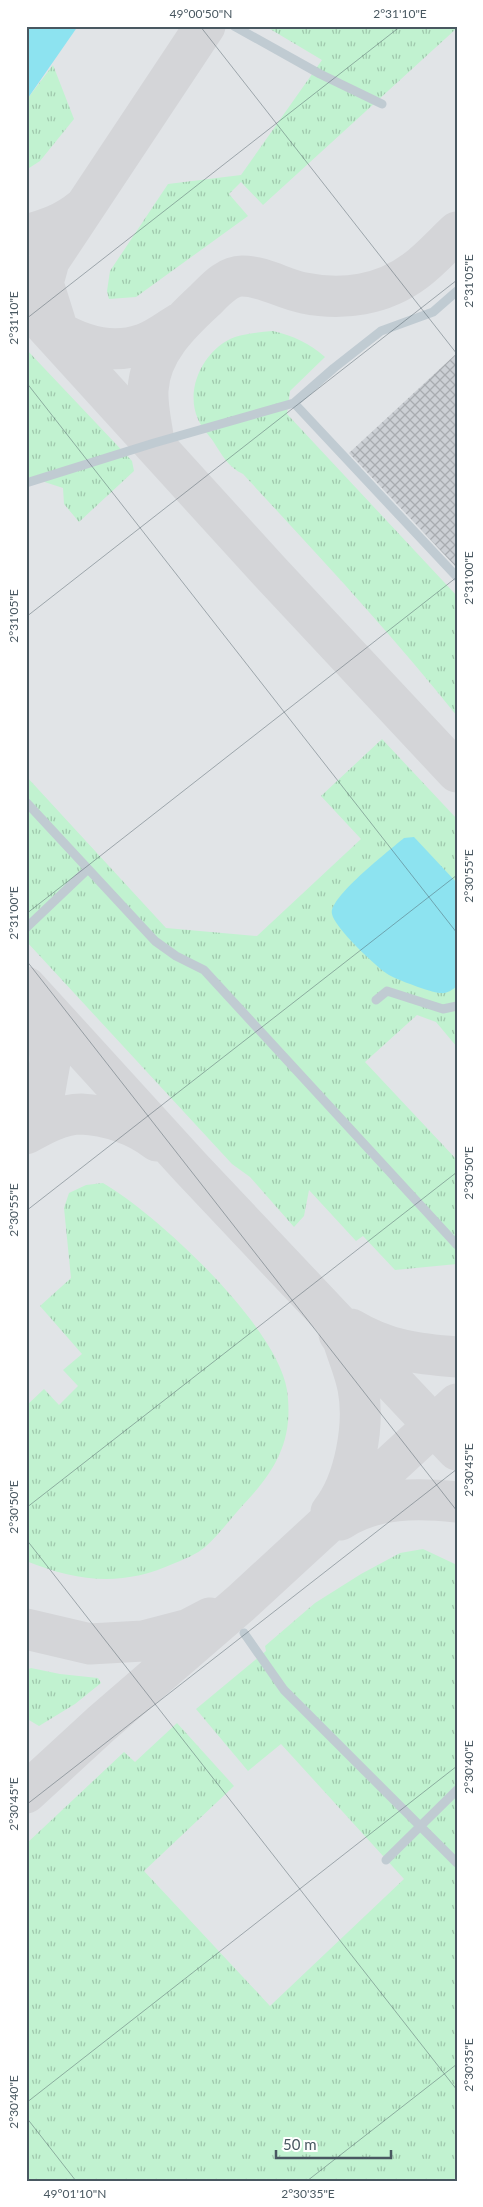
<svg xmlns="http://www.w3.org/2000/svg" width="483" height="2207" font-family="Lato,sans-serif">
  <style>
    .airport { fill: #e1e4e7 }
    .grass { fill: url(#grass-tufts) }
    .water { fill: #8de3f0 }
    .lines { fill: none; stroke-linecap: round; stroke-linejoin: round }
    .taxiway { stroke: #d4d5d8; stroke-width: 41 }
    .building { fill: url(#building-cross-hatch) }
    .service { stroke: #c0cbd2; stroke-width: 9 }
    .ticks { fill: none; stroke: #495861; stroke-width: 1; stroke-opacity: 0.45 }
    .neatline { fill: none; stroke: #495861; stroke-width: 2 }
    .ticks-label { font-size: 12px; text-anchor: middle; fill: #495861 }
  </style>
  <defs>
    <pattern id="grass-tufts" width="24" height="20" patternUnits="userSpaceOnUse" patternTransform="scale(1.25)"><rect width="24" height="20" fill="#c1f2d0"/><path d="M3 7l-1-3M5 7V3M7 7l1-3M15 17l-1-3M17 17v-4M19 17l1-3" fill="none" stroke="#9fc7ac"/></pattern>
    <pattern id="building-cross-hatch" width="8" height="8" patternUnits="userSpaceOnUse" patternTransform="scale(1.25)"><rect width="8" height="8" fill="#ccd0d5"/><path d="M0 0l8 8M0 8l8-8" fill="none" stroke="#a8acb0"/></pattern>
  </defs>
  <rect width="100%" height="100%" fill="#f5f2f3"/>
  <!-- airport -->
  <path class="airport" d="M26 26H457V2181H26Z"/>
  <!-- grass -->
  <path class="grass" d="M265 26H457V28L263 205 241 182 229 194 248 216 136 297 109 299 107 291 110 271 168 184 241 175 322 60Z
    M53 65 74 119 40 161 26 170V97L28 98Z
    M273 331C294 336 309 343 325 357L290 391 287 414 457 596V716C390 632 316 553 243 474 228 467 222 455 213 441 208 434 201 427 198 419 184 388 205 348 235 337 248 333 261 332 273 331Z
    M26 349 132 461 134 471 79 522 64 504 63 488 26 476Z
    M382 739 457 819V1047L436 1022 417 1015 365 1062 457 1160V1264L395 1270 363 1236 356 1241 309 1190 304 1216 294 1227 250 1177 232 1164 26 941V776L166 928 257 936 361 839 321 796Z
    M103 1183C158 1215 277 1326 287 1390 294 1440 276 1470 243 1505 230 1519 219 1535 205 1547 197 1554 185 1559 175 1563 122 1587 79 1582 26 1561V1406L44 1389 59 1405 78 1386 63 1370 82 1354 40 1306 71 1278 64 1208 69 1193 86 1185Z
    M423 1549 457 1565V2181H26V1844L124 1752 135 1762 177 1723 234 1786 144 1871 270 2006 404 1879 281 1744 248 1771 196 1709 266 1651 265 1646 315 1603 361 1574 400 1553Z
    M31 1668 60 1674 98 1678 101 1683 75 1704 39 1726 29 1720 26 1670Z"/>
  <!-- water -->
  <path class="water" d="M26 26H78L28 98 26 97Z
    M414 837 457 883V986C452 990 447 994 440 993 430 992 398 980 389 975 377 968 334 927 332 914 328 898 390 850 404 838Z"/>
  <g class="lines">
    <!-- taxiway -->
    <path class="taxiway" d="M26 235C48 229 65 223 82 209
      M26 304 270 572 457 772
      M55 330C82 346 112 355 143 344 156 340 168 330 180 323
      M59 334 43 283 49 261 205 26
      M154 443C152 426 147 407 148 390 150 352 179 324 205 300 215 290 227 276 242 276 264 276 283 289 304 293 343 301 383 295 415 271 430 260 443 245 457 232
      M26 987 191 1168 457 1450
      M26 1128 37 1113 44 1096 50 1062 48 1026 36 1001
      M26 1134C42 1125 62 1114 81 1114 107 1115 137 1125 157 1141
      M351 1329C386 1350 417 1354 457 1357
      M331 1512C355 1482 365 1425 358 1388 355 1372 348 1356 343 1340L339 1334
      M340 1520C375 1497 418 1498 457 1502
      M26 1629 90 1644 143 1641 189 1629 210 1618
      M26 1793 101 1724 241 1603 457 1404"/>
  </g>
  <!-- building -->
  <path class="building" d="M457 353V568L349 453Z"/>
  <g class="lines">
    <!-- service -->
    <path class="service" d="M234 26 320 74 382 104
      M294 403 334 368 381 331 433 312 457 291
      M26 483 154 443 294 403 457 577
      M26 802 155 941 176 956 204 970 457 1245
      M26 928 88 869
      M376 1000 387 991 443 1009 457 1006
      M244 1633 284 1690 457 1863
      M386 1860 457 1790"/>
  </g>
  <!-- ticks -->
  <path class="ticks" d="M200 26 457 354M26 319 401 26M26 382 457 933M26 617 457 280M26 914 457 577M26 960 457 1511M26 1211 457 875M26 1508 457 1172M26 1539 457 2090M26 1805 457 1469M26 2103 457 1766M26 2117 76 2181M307 2181 457 2064"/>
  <!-- border -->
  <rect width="483" height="2207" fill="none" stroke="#ffffff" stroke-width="55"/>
  <!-- scale -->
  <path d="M276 2150v8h115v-8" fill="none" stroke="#495861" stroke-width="2.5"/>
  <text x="283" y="2150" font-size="15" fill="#495861" stroke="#ffffff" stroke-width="4" paint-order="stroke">50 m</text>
  <rect x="28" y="28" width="428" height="2152" class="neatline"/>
  <g class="ticks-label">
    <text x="201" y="18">49°00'50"N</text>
    <text x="400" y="18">2°31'10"E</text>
    <text transform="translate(469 281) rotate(-90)" y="4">2°31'05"E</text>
    <text transform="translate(14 318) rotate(-90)" y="4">2°31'10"E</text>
    <text transform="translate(469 578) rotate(-90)" y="4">2°31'00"E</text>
    <text transform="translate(14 616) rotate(-90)" y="4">2°31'05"E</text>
    <text transform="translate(469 876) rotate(-90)" y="4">2°30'55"E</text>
    <text transform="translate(14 913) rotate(-90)" y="4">2°31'00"E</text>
    <text transform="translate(469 1173) rotate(-90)" y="4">2°30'50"E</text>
    <text transform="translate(14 1210) rotate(-90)" y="4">2°30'55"E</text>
    <text transform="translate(469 1470) rotate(-90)" y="4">2°30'45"E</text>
    <text transform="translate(14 1507) rotate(-90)" y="4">2°30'50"E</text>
    <text transform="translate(469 1767) rotate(-90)" y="4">2°30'40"E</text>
    <text transform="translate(14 1804) rotate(-90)" y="4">2°30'45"E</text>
    <text transform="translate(469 2065) rotate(-90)" y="4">2°30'35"E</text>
    <text transform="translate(14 2102) rotate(-90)" y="4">2°30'40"E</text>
    <text x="75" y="2198">49°01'10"N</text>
    <text x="308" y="2198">2°30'35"E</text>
  </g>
</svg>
